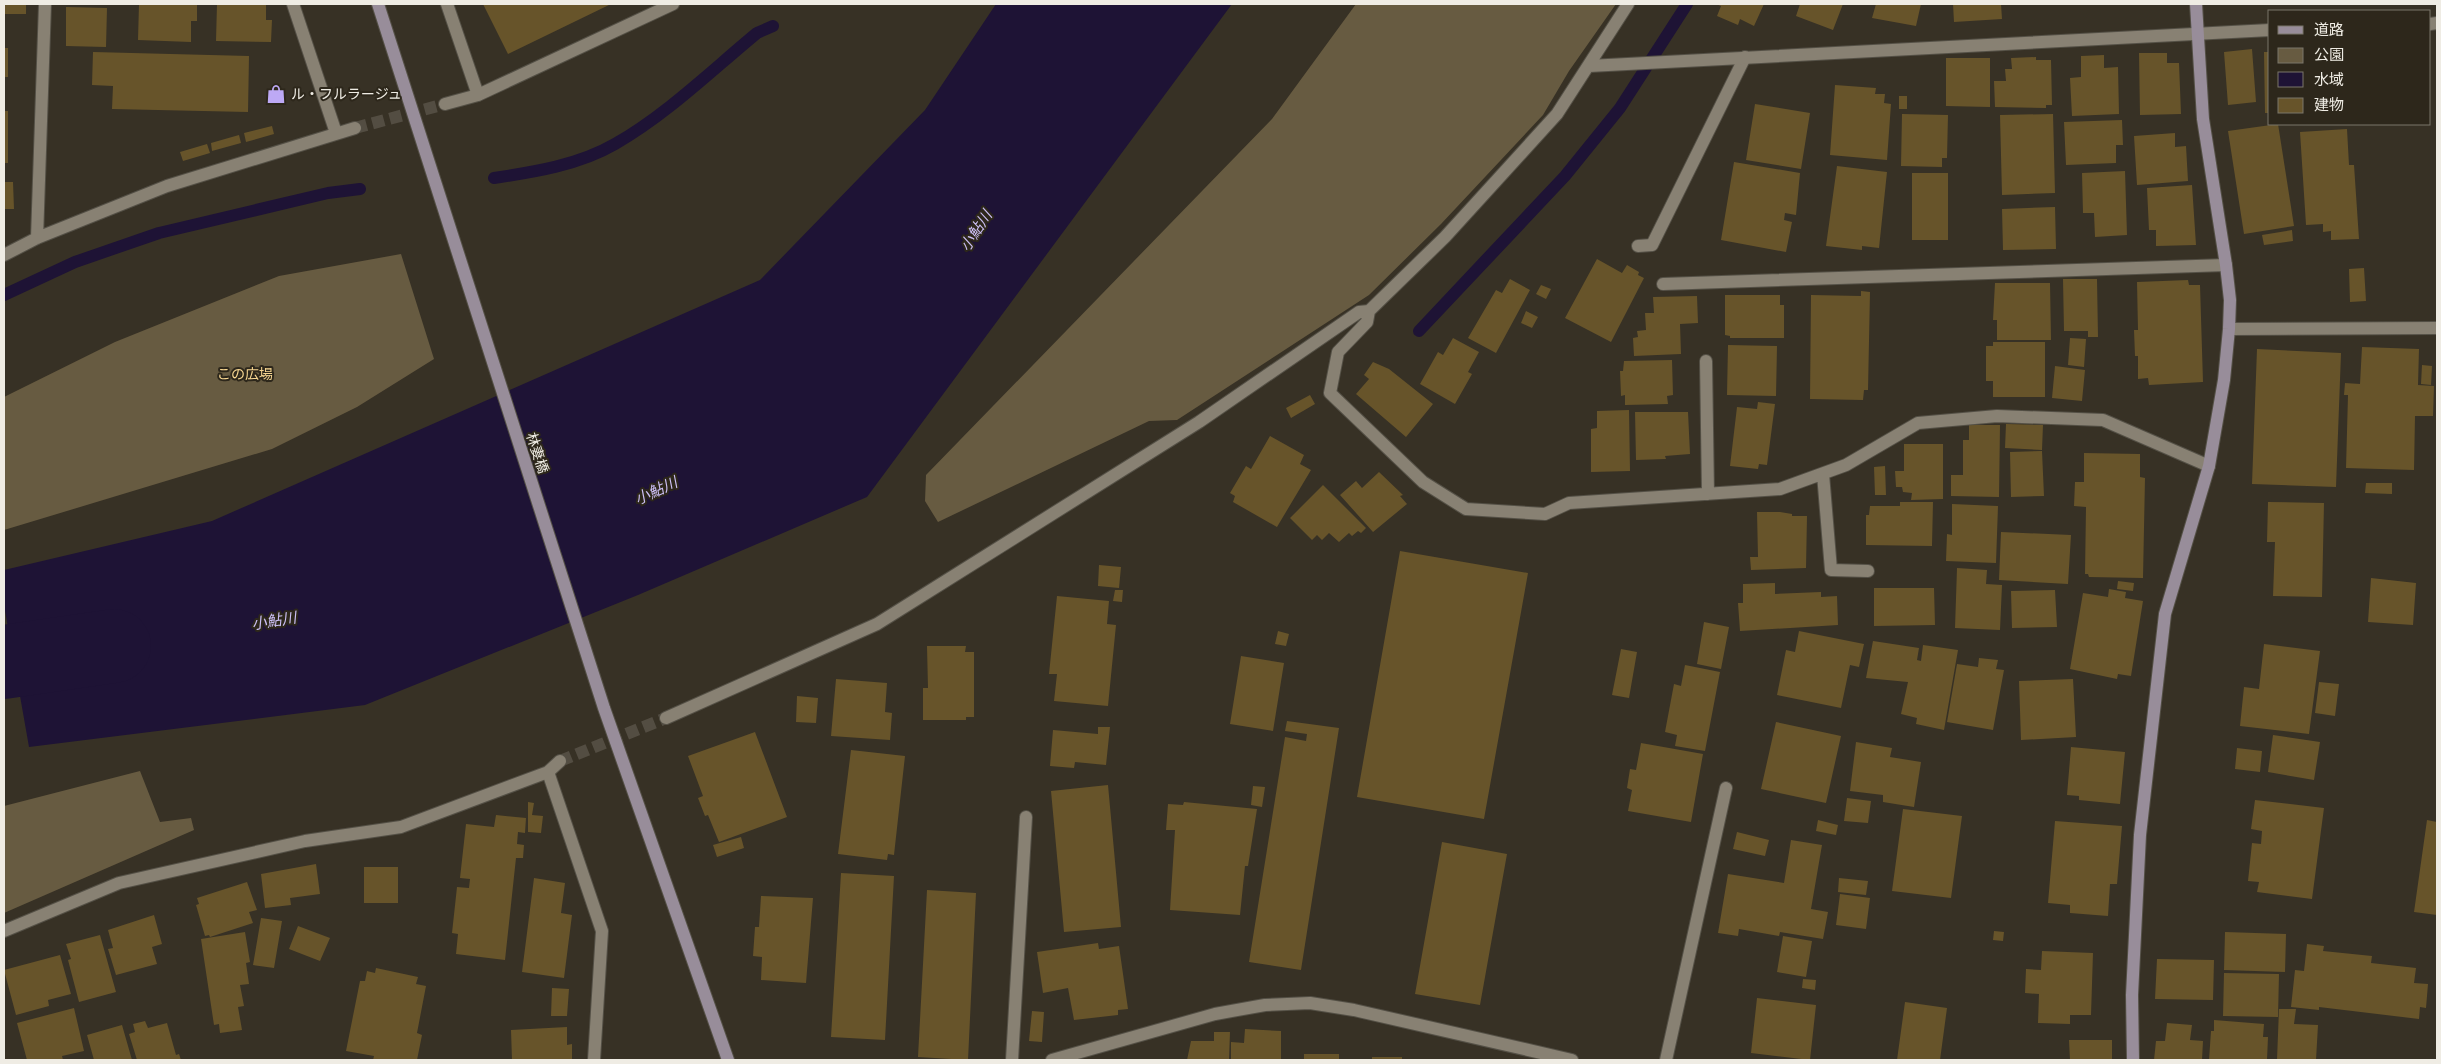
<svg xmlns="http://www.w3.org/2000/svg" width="2441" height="1064" font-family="'Fira Sans Condensed','Noto Sans JP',sans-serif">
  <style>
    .green { fill: #675b41 }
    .water { fill: #1e1335 }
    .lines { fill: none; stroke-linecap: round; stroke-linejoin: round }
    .stream { stroke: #1e1335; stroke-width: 12 }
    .river { stroke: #1e1335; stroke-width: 74 }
    .building { fill: #67542a }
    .street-tunnel { stroke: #534d42; stroke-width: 12; stroke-dasharray: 12 6; stroke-linecap: butt }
    .lane-casing { stroke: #545046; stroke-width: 14 }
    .street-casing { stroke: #545046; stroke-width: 14 }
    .secondary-casing { stroke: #545046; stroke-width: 14 }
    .lane { stroke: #888173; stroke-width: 12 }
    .street { stroke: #888173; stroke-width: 12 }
    .secondary { stroke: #988d9a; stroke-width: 12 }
    .labels { text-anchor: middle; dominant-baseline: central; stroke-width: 4; stroke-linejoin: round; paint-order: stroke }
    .poi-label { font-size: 14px; fill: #efece4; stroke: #2d271b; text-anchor: start }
    .park-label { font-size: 14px; fill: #f6d691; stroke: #2d271b }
    .street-label { font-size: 14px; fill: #efece4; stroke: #2d271b }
    .water-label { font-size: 15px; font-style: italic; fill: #cdc0f6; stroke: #2d271b }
  </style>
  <rect width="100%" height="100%" fill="#373125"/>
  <!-- green -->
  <path class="green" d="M1356 4H1616L1569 71 1543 115 1441 224 1369 295 1177 420 1149 421 938 522 925 501 926 475 1272 119Z
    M401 254 434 359 357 407 272 449 4 530V397L115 342 279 276Z
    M140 771 160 822 191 818 194 830 4 913V806Z"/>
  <!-- water -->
  <path class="water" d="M996 4H1232L867 497 638 595 365 705 29 747 4 605V570L212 521 760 280 925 110Z"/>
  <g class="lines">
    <!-- stream -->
    <path class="stream" d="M494 178C534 172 579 165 615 144 666 115 711 71 757 33L773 26
      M4 295 75 262 159 233 328 193 360 189
      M1419 331 1565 176 1620 108 1687 4"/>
    <!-- river -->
    <path class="river" d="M4 662 114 646"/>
  </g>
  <!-- building -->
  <path class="building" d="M4 4H26V14H4Z
    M139 4H197V21H191V42L138 40Z
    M217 4H266V20H272L271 42 216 41Z
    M483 4H611L508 54Z
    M1716 4H1764L1754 26 1740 19 1738 25 1717 16 1721 6Z
    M1800 4H1843L1833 30 1796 16Z
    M1876 4H1921L1916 26 1872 18Z
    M1953 4H2001L2002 19 1954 22Z
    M66 7 107 8 106 47 66 46Z
    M4 48H8V77H4Z
    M2252 49 2256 102 2228 105 2224 52Z
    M93 52 249 56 248 112 112 109 113 86 92 85Z
    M2264 52H2270V113H2265Z
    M2139 53H2167V63H2179L2181 114 2140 115Z
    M2104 55V68L2118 67 2119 114 2072 116 2070 78 2081 77V56Z
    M2036 57V60H2051L2052 105H2046V108L1995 107 1994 81H2006L2005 69H2012L2011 58Z
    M1946 58H1990V107L1946 106Z
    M1835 85 1876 88 1875 94H1885L1884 103 1891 104 1887 160 1830 155Z
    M1899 96H1907V109H1899Z
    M1755 104 1810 113 1801 169 1746 160Z
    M4 111H8V163H4Z
    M1902 114 1948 115 1947 158H1942V167L1901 166Z
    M2053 114 2055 193 2002 195 2000 115Z
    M2122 120 2123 145H2116V163L2066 165 2064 122Z
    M2278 124 2294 226 2244 234 2228 131Z
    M272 126 274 134 246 142 244 133Z
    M2347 129 2349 165H2354L2359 239 2331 240V231L2323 232V224L2306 225 2300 132Z
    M2175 133V147L2186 146 2188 181 2137 185 2134 136Z
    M239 135 241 143 212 151 211 143Z
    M207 144 210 153 183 161 180 152Z
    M1734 162 1800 173 1796 215 1785 213 1784 220 1792 222 1786 252 1721 240Z
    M1837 166 1887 172 1879 248 1862 246V250L1826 246Z
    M2125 171 2127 235 2095 237 2094 213H2083L2082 173Z
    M1912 173H1948V240H1912Z
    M4 182H13L14 209H4Z
    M2192 185 2196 245 2156 246V230H2149L2147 188Z
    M2055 207 2056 249 2003 250 2002 209Z
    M2292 230 2293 241 2264 245 2262 235Z
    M1597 259 1622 273 1627 265 1639 272 1638 275 1644 278 1611 342 1565 318Z
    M2364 268 2366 301 2350 302 2349 269Z
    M1510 279 1530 290 1496 353 1468 338 1496 290 1502 293Z
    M2063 279H2097L2098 337H2088V331H2064Z
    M2188 280 2189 285H2200L2203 382 2149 385 2148 378 2138 379V356H2135L2134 330H2138L2137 282Z
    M1995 283H2050L2051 340H1997V320H1993Z
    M1541 285 1551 289 1546 299 1536 294Z
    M1861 291 1870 292 1868 390H1864L1863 400 1810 399 1811 295 1861 296Z
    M1725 295H1780V305H1784V338H1730V336L1725 335Z
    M1697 296 1698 323 1680 324 1681 354 1634 356 1633 338 1638 337 1637 331 1646 330 1645 313H1654L1653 297Z
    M1526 311 1538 317 1532 328 1521 323Z
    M1453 338 1479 352 1468 372 1472 374 1455 404 1420 384 1438 352 1443 355Z
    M2070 338 2086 339 2084 367 2068 365Z
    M1993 342H2045V397H1993V381H1986V346H1993Z
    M1728 345 1777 346 1776 396 1727 395Z
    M2362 347 2419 349 2418 385 2434 386 2433 416H2415L2414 470 2346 468 2348 395H2344L2345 383 2360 384Z
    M2257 349 2341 353 2336 487 2252 484Z
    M1672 360 1673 395 1667 396 1668 404 1625 405V395L1621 396 1620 371H1623L1624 361Z
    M1373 362 1389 369 1433 404 1406 437 1356 394 1369 379 1364 375Z
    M2422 365 2432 366 2431 385 2421 384Z
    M2055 366 2085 370 2082 401 2052 398Z
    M1310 395 1315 404 1291 418 1286 408Z
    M1758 402 1775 404 1767 465 1759 464 1758 469 1730 466 1737 407 1757 409Z
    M1629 410 1630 471 1591 472V429L1597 428V411Z
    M1635 412H1688L1690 454 1665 456 1666 459 1636 460Z
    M2006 424 2043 425 2042 450 2005 448Z
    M1969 425H2000L1999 497 1951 496V475H1963V440H1969Z
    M1270 436 1304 455 1300 464 1311 470 1277 527 1233 502 1235 496 1230 493 1246 466 1251 469Z
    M1904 444H1943V499L1911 500 1912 493 1903 492 1902 487H1896L1895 471H1904Z
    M2042 451 2044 496 2011 497 2010 452Z
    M2084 453 2140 454V477L2145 478 2143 578 2089 577 2088 574H2085L2086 507 2074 506 2075 482H2084Z
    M1885 466 1886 495H1875L1874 467Z
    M1379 472 1403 495 1400 496 1407 504 1373 532 1340 495 1356 481 1362 488Z
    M2366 483H2392V494L2365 493Z
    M1323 485 1366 528 1361 533 1358 531 1352 536 1349 533 1339 542 1329 533 1322 540 1317 535 1312 540 1290 518Z
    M1900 502H1933L1932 546 1866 545V515H1869L1870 506H1900Z
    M2268 502 2324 503 2322 597 2273 596 2275 542H2267Z
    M1952 504 1998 506 1996 563 1946 561 1947 534 1952 535Z
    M1757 512H1780L1792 514V516H1807L1806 568 1751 570 1750 557H1758Z
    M2001 532 2071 535 2068 584 1999 580Z
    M1400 551 1528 573 1484 819 1357 797Z
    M1099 565 1121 567 1119 588 1098 586Z
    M1957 568 1987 570 1986 584 2002 585 2000 630 1955 628Z
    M2371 578 2416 583 2413 625 2368 622Z
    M2118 581 2134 583 2133 591 2117 589Z
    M1775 583V594L1821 592V597L1837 596 1838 625 1740 631 1738 603H1743V584Z
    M1874 588H1934L1935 625 1874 626Z
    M2109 589 2126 592 2125 598 2143 601 2131 676 2118 674 2117 679 2070 669 2083 593 2108 597Z
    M1115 590H1123L1122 602 1113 601Z
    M2055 590 2057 627 2012 628 2011 591Z
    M1057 596 1109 601 1107 624 1116 625 1108 706 1054 701 1057 674H1049Z
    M1704 622 1729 627 1721 669 1697 664Z
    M1278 631 1289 634 1286 646 1275 644Z
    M1799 631 1864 644 1859 667 1850 665 1841 708 1777 695 1786 650 1795 652Z
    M1873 641 1919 648 1917 660 1921 661 1923 645 1958 650 1944 730 1916 724 1917 718 1901 714 1908 682 1866 678Z
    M2264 644 2320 651 2309 734 2240 726 2244 687 2259 689Z
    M927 646H966L965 652H974V717H966V720H923V688H928Z
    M1621 649 1637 652 1629 698 1612 695Z
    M1241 656 1284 663 1273 731 1230 724Z
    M1979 658 1998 660 1996 669 2004 670 1993 730 1947 722 1957 664 1978 667Z
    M1685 665 1720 672 1705 751 1675 746 1677 735 1665 732 1674 684 1681 686Z
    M836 679 887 683 885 712 892 713 890 740 831 736Z
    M2073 679 2076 737 2021 740 2019 681Z
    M2319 682 2339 684 2335 716 2315 713Z
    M797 696 818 698 816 723 796 722Z
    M1287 721 1339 728 1301 970 1249 962 1285 737 1306 741 1307 734 1285 731Z
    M1776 722 1841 736 1826 803 1761 789Z
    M1098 727H1110L1106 765 1075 762 1074 768 1050 766 1053 730 1098 734Z
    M755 732 787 817 719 842 708 815 705 816 698 798 703 796 688 756Z
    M2273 735 2320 742 2314 780 2268 772Z
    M1856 742 1892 748 1890 757 1921 762 1914 807 1883 802V795L1850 791Z
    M1641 743 1703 754 1691 822 1628 811 1632 790 1627 788 1630 769 1636 770Z
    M2071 747 2125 752 2120 804 2079 800V796L2067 795Z
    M2237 748 2262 751 2260 772 2235 769Z
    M851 750 905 756 894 855 888 854 887 860 838 854Z
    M1108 785 1121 927 1064 932 1051 791Z
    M1253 786 1265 787 1262 807 1251 805Z
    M1847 798 1871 801 1868 823 1844 821Z
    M2255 800 2324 808 2312 899 2257 892 2259 882 2248 881 2252 843 2261 844 2262 831 2251 829Z
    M528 802 534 803 532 815 543 816 541 833 528 832Z
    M1184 802 1257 809 1248 866H1245L1240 915 1170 910 1175 830H1166L1168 804 1183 805Z
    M1903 809 1962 816 1951 898 1892 891Z
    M496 815 526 818 525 833 518 832 517 844 524 845 523 858H516L505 960 456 954 458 934 452 933 457 887 469 888 470 879 460 878 466 824 494 827Z
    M1818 820 1838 825 1836 835 1816 831Z
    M2427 820 2437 822V915L2414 912Z
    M2055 821 2122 826 2117 884H2110L2108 916 2070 913V905L2048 903Z
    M1737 832 1769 840 1765 856 1733 849Z
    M741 837 744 848 717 857 713 845Z
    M1791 840 1822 845 1811 909 1828 912 1823 939 1780 932 1779 936 1739 929 1738 936 1718 933 1728 874 1784 883Z
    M1442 842 1507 854 1480 1005 1415 994Z
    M316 864 320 894 290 898 291 905 265 908 261 874Z
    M364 867H398V903H364Z
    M841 873 894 876 885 1040 831 1037Z
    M534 878 565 883 561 913 572 915 564 978 522 972Z
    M1839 878 1868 881 1866 895 1838 892Z
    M247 882 257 910 249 912 253 923 210 937 209 935 205 936 196 905 199 904 197 898Z
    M927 890 976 893 968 1060 918 1057Z
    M1840 894 1870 898 1866 929 1836 925Z
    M761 896 813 898 806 983 761 980 762 957 753 956 755 927H759Z
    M154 915 162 944 152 947 157 964 116 975 108 949 113 948 108 930Z
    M261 918 282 921 274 968 253 965Z
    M298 926 330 938 320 961 289 949Z
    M1994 931 2004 932 2003 941 1993 940Z
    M245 932 250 962 246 963 249 984 240 985 244 1006 238 1007 242 1030 220 1033 219 1024 214 1025 201 939Z
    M2225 932 2286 934 2285 972 2224 970Z
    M100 935 116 992 79 1002 68 960 71 959 66 944Z
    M1783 936 1812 941 1806 977 1777 972Z
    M1098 943 1099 949 1119 946 1128 1009 1118 1010V1015L1074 1020 1068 988 1043 993 1037 952Z
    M2307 944 2324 946 2323 951 2372 956 2371 963 2416 968 2414 983 2428 984 2426 1008 2420 1007 2419 1019 2319 1007V1010L2291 1007 2295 970 2304 971Z
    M2042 951 2093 953 2091 1015H2070V1024L2038 1023 2039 994 2025 993 2026 969 2041 970Z
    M60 955 71 994 48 1000 49 1006 16 1015 4 970Z
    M2157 959 2214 960 2213 1000 2155 999Z
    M376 968 418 977 416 984 426 986 417 1033 422 1035 417 1060H373L374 1056 346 1051 360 981H365L367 971 375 973Z
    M2224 973 2279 974 2278 1017 2223 1016Z
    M1803 979 1816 980 1815 990 1802 988Z
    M552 988 569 989 567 1016H551Z
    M1757 998 1816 1005 1810 1060 1751 1053Z
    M1905 1002 1947 1008 1940 1060H1897Z
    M74 1008 84 1051 62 1056 63 1060H27L17 1023Z
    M2279 1009H2296L2294 1024 2318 1025 2316 1060H2277Z
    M1032 1011 1044 1012 1042 1042 1029 1041Z
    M2214 1020 2264 1024 2263 1037H2268L2267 1060H2209L2211 1031H2214Z
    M145 1021 148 1028 167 1023 176 1055 179 1054 181 1060H137L129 1034 135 1032 133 1024Z
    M2167 1023 2192 1025 2190 1040 2203 1041 2202 1060H2154L2156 1041H2165Z
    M122 1025 132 1060H94L87 1035Z
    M567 1027V1045L572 1044V1060H512L511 1030Z
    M1245 1029 1281 1031V1060H1231V1042L1244 1043Z
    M1214 1032H1230L1229 1060H1187L1191 1041H1214Z
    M2069 1040H2112V1060H2070Z
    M1304 1054H1339V1060H1304Z
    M1372 1057H1402V1060H1372Z"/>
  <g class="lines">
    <!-- street-tunnel -->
    <path class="street-tunnel" d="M355 128 445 104
      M560 761 666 718"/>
    <!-- lane casing -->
    <g class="lane-casing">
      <path id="lane" d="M1638 246 1652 245 1745 57
        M1012 1060 1026 817"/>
    </g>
    <!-- street casing -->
    <g class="street-casing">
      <path id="street" d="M293 4 336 133
        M447 4 478 95
        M2430 24 2437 23
        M1589 66 2270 30
        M445 104 478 95 673 4
        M37 238 45 4
        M4 255 37 238 167 186 355 128
        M1663 284 2226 265
        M1369 311 1367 322 1338 352 1330 393 1423 482 1466 509 1545 514 1569 503 1780 489 1846 465 1918 423 1997 416 2103 420 2209 466
        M2229 329 2437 328
        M1706 361 1708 494
        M1823 474 1831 570 1868 571
        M666 718 877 624 1199 422 1359 312 1369 311 1445 237 1557 114 1628 4
        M548 772 602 931 594 1060
        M4 931 119 883 305 841 401 827 548 772 560 761
        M1052 1060 1215 1014 1265 1005 1310 1003 1354 1010 1572 1060
        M1666 1060 1726 788"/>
    </g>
    <!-- secondary casing -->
    <g class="secondary-casing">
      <path id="secondary" d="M378 4 604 708 728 1060
        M2133 1060 2132 995 2140 835 2165 614 2209 466 2224 380 2229 329 2230 300 2226 265 2203 119 2196 4"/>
    </g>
    <!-- lane -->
    <use href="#lane" class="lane"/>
    <!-- street -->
    <use href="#street" class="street"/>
    <!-- secondary -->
    <use href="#secondary" class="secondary"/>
  </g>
  <!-- icons -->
  <defs>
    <g id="shop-bare" transform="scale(1.5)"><path d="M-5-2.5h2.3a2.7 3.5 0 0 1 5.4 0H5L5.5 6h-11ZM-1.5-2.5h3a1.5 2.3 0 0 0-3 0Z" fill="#bda9f5" stroke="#2d271b" stroke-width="2.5" paint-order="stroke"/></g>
  </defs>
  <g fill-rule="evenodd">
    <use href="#shop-bare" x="276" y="94"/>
  </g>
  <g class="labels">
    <!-- poi labels -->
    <g class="poi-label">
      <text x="291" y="94">ル・フルラージュ</text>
    </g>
    <!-- park labels -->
    <g class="park-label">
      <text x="245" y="374">この広場</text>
    </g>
    <!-- street labels -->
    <g class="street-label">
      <text transform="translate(537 453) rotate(72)">林妻橋</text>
    </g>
    <!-- water labels -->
    <g class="water-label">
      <text transform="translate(976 231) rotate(-57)">小鮎川</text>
      <text transform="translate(656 491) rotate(-25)">小鮎川</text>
      <text transform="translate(274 621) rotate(-9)">小鮎川</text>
    </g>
  </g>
  <!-- border -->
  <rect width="2441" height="1064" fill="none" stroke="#efece4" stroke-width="10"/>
  <!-- legend -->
  <rect x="2268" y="10" width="162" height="115" fill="#2d271b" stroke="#7b766b"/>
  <rect x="2278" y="26" width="25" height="8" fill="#988d9a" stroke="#7b766b"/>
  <text x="2314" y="35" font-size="15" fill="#efece4">道路</text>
  <rect x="2278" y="48" width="25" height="15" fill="#675b41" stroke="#7b766b"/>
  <text x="2314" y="60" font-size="15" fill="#efece4">公園</text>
  <rect x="2278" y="72" width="25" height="15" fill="#1e1335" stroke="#7b766b"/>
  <text x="2314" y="85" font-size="15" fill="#efece4">水域</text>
  <rect x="2278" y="98" width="25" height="15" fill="#67542a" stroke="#7b766b"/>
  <text x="2314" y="110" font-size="15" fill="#efece4">建物</text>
</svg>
